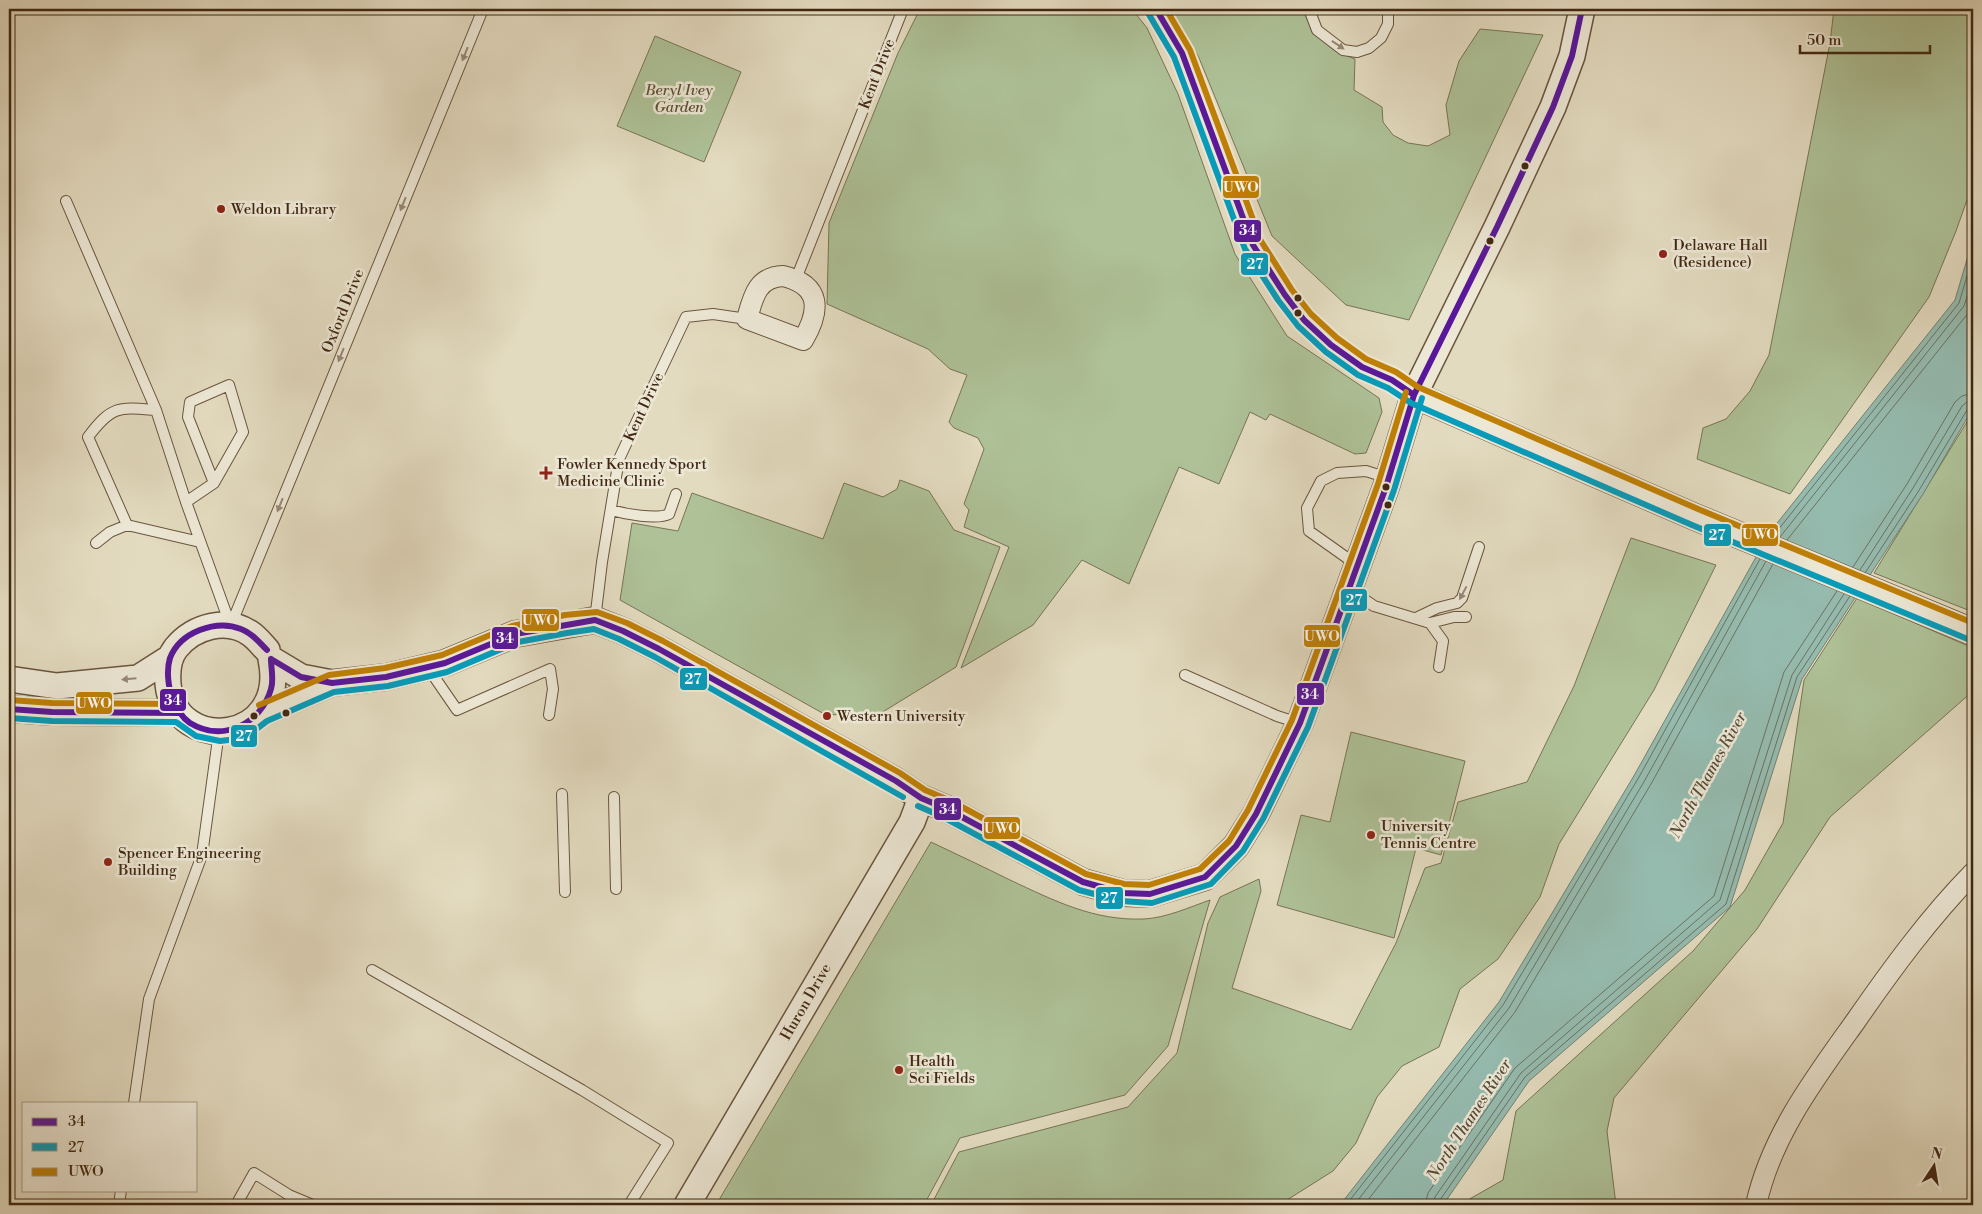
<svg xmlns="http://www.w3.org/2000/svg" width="1982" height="1214" font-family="'Libre Bodoni',serif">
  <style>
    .green { fill: #aec197; stroke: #787454 }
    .water { fill: #95bbaf; stroke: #738070 }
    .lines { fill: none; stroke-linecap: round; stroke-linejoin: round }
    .shore { stroke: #6b7260; stroke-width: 1 }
    .service-casing { stroke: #6a553e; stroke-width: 12 }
    .minor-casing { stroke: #6a553e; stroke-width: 22 }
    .tertiary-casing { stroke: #6a553e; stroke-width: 28 }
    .service { stroke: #ede8d6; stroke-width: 10 }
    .minor { stroke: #ede8d6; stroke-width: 20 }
    .tertiary { stroke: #ede8d6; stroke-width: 25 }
    .bus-1-casing { stroke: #ede8d6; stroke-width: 10 }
    .bus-2-casing { stroke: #ede8d6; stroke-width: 10 }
    .bus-3-casing { stroke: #ede8d6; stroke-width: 10 }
    .bus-1 { stroke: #59189a; stroke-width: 6 }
    .bus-2 { stroke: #069cbb; stroke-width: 6 }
    .bus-3 { stroke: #c08005; stroke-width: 6 }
    .oneway { fill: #978874 }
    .bus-dot { fill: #412812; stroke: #ede8d6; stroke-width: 2 }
    .poi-dot { fill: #8f2418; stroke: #ede8d6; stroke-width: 2 }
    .labels { text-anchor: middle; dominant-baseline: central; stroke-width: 5; stroke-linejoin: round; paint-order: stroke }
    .street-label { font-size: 15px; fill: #412812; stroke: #ede8d6 }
    .park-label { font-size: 15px; font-style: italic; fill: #5c4e33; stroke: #ede8d6 }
    .poi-label { font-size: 15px; fill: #412812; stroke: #ede8d6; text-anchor: start }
    .water-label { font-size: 16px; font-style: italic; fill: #564d39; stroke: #ede8d6 }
    .line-badge { stroke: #ede8d6; stroke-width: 2 }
    .badge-label { font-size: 14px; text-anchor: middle; font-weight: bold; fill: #fff }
  </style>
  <rect width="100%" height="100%" fill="#e3dbc0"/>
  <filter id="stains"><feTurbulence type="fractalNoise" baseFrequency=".004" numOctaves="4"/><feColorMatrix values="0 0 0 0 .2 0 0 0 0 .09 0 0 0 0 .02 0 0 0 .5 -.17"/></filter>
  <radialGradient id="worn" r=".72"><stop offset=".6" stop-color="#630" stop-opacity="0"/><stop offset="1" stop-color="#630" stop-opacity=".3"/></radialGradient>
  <!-- green -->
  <path class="green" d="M920 9H1132L1147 28 1178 94 1235 254 1287 336 1379 398 1382 412 1366 453 1355 454 1270 414 1266 420 1250 412 1219 484 1179 467 1129 584 1082 560 1033 625 961 668 1009 547 964 527 969 510 964 504 984 449 978 438 954 428 949 422 967 375 950 369 928 349 827 304 829 223 898 53Z
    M1171 9H1303C1312 34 1330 50 1355 59L1354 90 1382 107 1383 122 1393 135 1408 143 1428 146 1450 135 1446 105 1459 61 1480 29 1543 35 1409 320 1346 305 1272 236 1199 58Z
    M1834 9H1973V183L1956 231 1929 297 1790 494 1697 459 1703 428 1726 419 1750 391 1769 355 1830 43Z
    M655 36 741 72 704 162 617 126Z
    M1973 412V612L1874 573Z
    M900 480 929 491 954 530 1000 547 956 667 881 713 826 715 620 600 632 523 678 531 692 493 823 539 844 483 883 497 897 489Z
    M1631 538 1716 565 1654 690 1559 844 1540 897 1498 959 1460 989 1439 1047 1402 1066 1377 1097 1356 1143 1333 1171 1279 1205H931L959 1152 1128 1107 1177 1053 1208 923 1220 897 1259 879 1261 891 1232 988 1351 1030 1396 943 1425 868 1441 863 1458 802 1527 782 1574 686Z
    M1857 598 1973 648V691L1830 817 1757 929 1614 1098 1607 1131 1616 1205H1459L1503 1180 1516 1111 1693 951 1745 890 1783 823 1804 680Z
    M1351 732 1465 761 1441 855 1416 848 1394 938 1277 905 1301 815 1330 822Z
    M931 842C958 855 984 867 1010 880 1055 901 1094 921 1144 919 1166 918 1190 907 1210 900L1168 1046 1125 1095 960 1138 924 1205H716Z"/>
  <!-- water -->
  <path class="water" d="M1973 239V408L1923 494 1802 679 1730 907 1529 1081 1443 1205H1340L1499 1002 1635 774 1770 532 1955 300Z"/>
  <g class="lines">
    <!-- shore -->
    <path class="shore" d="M1774 535 1959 303 1973 256
      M1780 537 1964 306 1973 278
      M1787 540 1969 312 1973 303
      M1853 567 1907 484 1955 402 1962 396 1973 393
      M1860 570 1913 488 1962 406 1967 402 1973 401
      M1865 573 1918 492 1967 410 1973 407
      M1346 1205 1503 1005 1639 777 1760 559
      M1354 1205 1509 1008 1645 780 1766 561
      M1364 1205 1515 1012 1651 784 1773 564
      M1425 1205 1428 1193 1515 1068 1714 896 1784 672 1837 591
      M1433 1205 1435 1197 1521 1073 1720 900 1792 675 1844 594
      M1439 1205 1440 1200 1525 1077 1726 904 1797 677 1850 596"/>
    <!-- service casing -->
    <g class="service-casing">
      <path id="service" d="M1309 9 1317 30 1343 50 1357 52 1369 48 1381 38 1388 24V9
        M66 201 156 410 186 502
        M796 279 903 9
        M156 410C119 407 112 405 88 437L127 525 200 542
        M214 483 188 417 190 402 229 385 243 432 214 483 186 502 230 624
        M611 510C625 514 657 520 669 514L676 494
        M96 543 110 532 127 525
        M1357 565 1309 531 1307 508 1321 481 1337 473 1366 471 1388 478
        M1349 589 1374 606 1430 623 1443 641 1439 667
        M1416 618 1437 608 1457 603 1462 598 1479 547
        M595 620 602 562 619 459 686 317 713 314 747 319
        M1430 623 1454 617H1466
        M231 625 483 9
        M430 667 435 678 457 710 550 669 553 689 549 715
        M1185 675 1277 716 1299 723
        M562 794 565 892
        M614 797 616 889
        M372 970 582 1090 668 1143 629 1205
        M134 1103 149 999 202 855 219 732
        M119 1205 121 1190
        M236 1205 254 1173 289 1195 313 1205"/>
    </g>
    <!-- minor casing -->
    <g class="minor-casing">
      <path id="minor" d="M1156 9 1182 53 1253 245 1285 295 1304 320 1331 345 1362 367 1392 380 1414 395
        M783 276C821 285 821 310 803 340L747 319C753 297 757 277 783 276Z
        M1756 1205C1771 1136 1815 1078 1855 1022 1891 970 1929 918 1973 873"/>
    </g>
    <!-- tertiary casing -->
    <g class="tertiary-casing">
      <path id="tertiary" d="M1414 395 1695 517 1973 632
        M267 650C262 645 257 638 251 634 227 617 194 626 176 648 168 658 167 671 168 684 175 756 289 744 271 659
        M271 659 301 677 332 683 386 677 445 663 515 634 595 620 623 631 659 649 896 781 921 798 947 809 1083 882 1123 893 1150 894 1205 877 1236 846 1256 814 1300 723 1386 487 1414 395 1497 227 1553 107 1572 56 1582 9
        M9 679 57 686 138 678 171 657
        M9 709 52 712 179 713
        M262 713 332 683
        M687 1205 912 822 921 798"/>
    </g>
    <!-- service -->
    <use href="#service" class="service"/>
    <!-- minor -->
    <use href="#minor" class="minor"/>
    <!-- tertiary -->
    <use href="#tertiary" class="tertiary"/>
    <!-- bus-1 casing -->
    <g class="bus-1-casing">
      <path id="bus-1" d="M1156 9 1182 53 1253 245 1285 295 1304 320 1331 345 1362 367 1392 380 1414 395
        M267 650C259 642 252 633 241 629 216 619 180 632 170 658 166 671 168 683 171 695 175 706 181 717 190 723 223 743 261 724 271 689 274 680 271 668 271 659
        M271 659 301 677 332 683 386 677 445 663 515 634 595 620 623 631 659 649 896 781 921 798 947 809 1083 882 1123 893 1150 894 1205 877 1236 846 1256 814 1300 723 1386 487 1414 395 1497 227 1553 107 1572 56 1582 9
        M9 709 52 712 179 713"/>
    </g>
    <!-- bus-2 casing -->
    <g class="bus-2-casing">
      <path id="bus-2" d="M1148 13 1174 57 1245 249 1278 300 1298 326 1326 352 1358 375 1388 388 1411 403 1692 525 1970 640
        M9 718 52 721 176 722 196 736 220 741 237 739 250 734 267 721 334 692 388 686 447 672 518 642 567 633 594 629 619 639 655 657 903 797
        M918 806 943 817 1079 890 1121 901 1152 903 1211 884 1243 851 1263 819 1308 727 1394 490 1422 398"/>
    </g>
    <!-- bus-3 casing -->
    <g class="bus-3-casing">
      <path id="bus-3" d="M1166 9 1190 50 1261 241 1292 290 1311 314 1337 338 1366 359 1396 372 1418 387 1698 509 1973 623
        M10 700 52 703 179 704
        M259 705 329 675 385 668 442 655 512 626 565 615 597 612 627 623 663 641 900 773 925 790 951 801 1086 874 1124 884 1149 885 1200 869 1229 841 1248 810 1292 720 1378 484 1406 392"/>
    </g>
    <!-- bus-1 -->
    <use href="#bus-1" class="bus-1"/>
    <!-- bus-2 -->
    <use href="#bus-2" class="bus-2"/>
    <!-- bus-3 -->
    <use href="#bus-3" class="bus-3"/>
  </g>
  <!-- one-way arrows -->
  <defs><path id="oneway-solid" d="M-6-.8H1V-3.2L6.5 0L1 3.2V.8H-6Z" transform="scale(1.25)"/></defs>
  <g class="oneway">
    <use href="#oneway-solid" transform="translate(1338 45) rotate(34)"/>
    <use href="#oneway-solid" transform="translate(465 54) rotate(112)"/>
    <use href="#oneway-solid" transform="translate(403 204) rotate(112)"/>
    <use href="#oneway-solid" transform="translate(341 355) rotate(112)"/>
    <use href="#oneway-solid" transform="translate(280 505) rotate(112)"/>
    <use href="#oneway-solid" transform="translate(1463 593) rotate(118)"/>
    <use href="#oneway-solid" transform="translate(129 679) rotate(175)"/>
  </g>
  <!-- markers -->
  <g class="bus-dot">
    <circle cx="1525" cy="166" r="4.5"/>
    <circle cx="1490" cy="241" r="4.5"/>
    <circle cx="1298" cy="298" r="4.5"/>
    <circle cx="1298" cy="313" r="4.5"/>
    <circle cx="1386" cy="487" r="4.5"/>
    <circle cx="1388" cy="505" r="4.5"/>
    <circle cx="286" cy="713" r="4.5"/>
    <circle cx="254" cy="716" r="4.5"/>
  </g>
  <g class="poi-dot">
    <circle cx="221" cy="209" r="5"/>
    <circle cx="1663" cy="254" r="5"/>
    <path d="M543.5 465.5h5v5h5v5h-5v5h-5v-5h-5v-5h5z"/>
    <circle cx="827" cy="716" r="5"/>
    <circle cx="1371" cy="835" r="5"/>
    <circle cx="108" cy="862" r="5"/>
    <circle cx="899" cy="1070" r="5"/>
  </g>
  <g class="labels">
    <!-- street labels -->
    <g class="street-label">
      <text transform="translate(877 74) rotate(-69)">Kent Drive</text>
      <text transform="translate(343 311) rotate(-68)">Oxford Drive</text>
      <text transform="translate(644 407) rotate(-65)">Kent Drive</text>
      <text transform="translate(806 1002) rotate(-60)">Huron Drive</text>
    </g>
    <!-- park labels -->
    <g class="park-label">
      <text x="679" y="90">Beryl Ivey<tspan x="679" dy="17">Garden</tspan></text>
    </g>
    <!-- poi labels -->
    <g class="poi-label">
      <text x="231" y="209">Weldon Library</text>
      <text x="1673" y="245">Delaware Hall<tspan x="1673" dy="17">(Residence)</tspan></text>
      <text x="557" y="464">Fowler Kennedy Sport<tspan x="557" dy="17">Medicine Clinic</tspan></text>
      <text x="837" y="716">Western University</text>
      <text x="1381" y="826">University<tspan x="1381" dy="17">Tennis Centre</tspan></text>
      <text x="118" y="853">Spencer Engineering<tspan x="118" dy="17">Building</tspan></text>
      <text x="909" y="1061">Health<tspan x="909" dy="17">Sci Fields</tspan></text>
    </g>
    <!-- water labels -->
    <g class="water-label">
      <text transform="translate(1708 775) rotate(-61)">North Thames River</text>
      <text transform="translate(1469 1120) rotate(-57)">North Thames River</text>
    </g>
  </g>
  <g class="line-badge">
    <rect x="1222" y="175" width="38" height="24" rx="5" fill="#c08005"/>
    <rect x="1233" y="219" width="29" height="24" rx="5" fill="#59189a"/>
    <rect x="1240" y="252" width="29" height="24" rx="5" fill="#069cbb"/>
    <rect x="1741" y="523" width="38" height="24" rx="5" fill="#c08005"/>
    <rect x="1703" y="523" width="29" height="24" rx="5" fill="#069cbb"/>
    <rect x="1340" y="588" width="28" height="24" rx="5" fill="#069cbb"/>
    <rect x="521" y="608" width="39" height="24" rx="5" fill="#c08005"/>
    <rect x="1303" y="624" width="38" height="24" rx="5" fill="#c08005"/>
    <rect x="491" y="626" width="28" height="24" rx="5" fill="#59189a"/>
    <rect x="679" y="667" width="29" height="24" rx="5" fill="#069cbb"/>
    <rect x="1296" y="682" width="29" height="24" rx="5" fill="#59189a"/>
    <rect x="159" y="688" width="28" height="24" rx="5" fill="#59189a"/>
    <rect x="75" y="691" width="38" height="24" rx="5" fill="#c08005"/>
    <rect x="230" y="724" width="28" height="24" rx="5" fill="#069cbb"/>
    <rect x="933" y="797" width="29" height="24" rx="5" fill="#59189a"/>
    <rect x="983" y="816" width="38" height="24" rx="5" fill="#c08005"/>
    <rect x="1095" y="886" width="29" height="24" rx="5" fill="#069cbb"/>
  </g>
  <g class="badge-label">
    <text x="1241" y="192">UWO</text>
    <text x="1248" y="235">34</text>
    <text x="1255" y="269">27</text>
    <text x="1760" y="539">UWO</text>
    <text x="1717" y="540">27</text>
    <text x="1354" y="605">27</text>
    <text x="540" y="625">UWO</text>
    <text x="1322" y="641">UWO</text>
    <text x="505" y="643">34</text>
    <text x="693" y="684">27</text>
    <text x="1310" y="699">34</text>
    <text x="173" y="705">34</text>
    <text x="94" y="708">UWO</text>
    <text x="244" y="741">27</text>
    <text x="948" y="814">34</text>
    <text x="1002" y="833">UWO</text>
    <text x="1109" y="903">27</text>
  </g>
  <!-- margin -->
  <rect width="1982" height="1214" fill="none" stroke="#e3dbc0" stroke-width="30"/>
  <rect x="10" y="10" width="1962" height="1194" fill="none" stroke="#412812" stroke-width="2.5"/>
  <rect x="15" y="15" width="1952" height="1184" fill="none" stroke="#412812"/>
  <!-- legend -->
  <rect x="22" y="1102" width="175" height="90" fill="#ede8d6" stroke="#a89b88"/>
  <rect x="32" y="1118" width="25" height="8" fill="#59189a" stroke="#a89b88"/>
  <text x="68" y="1126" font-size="15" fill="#412812">34</text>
  <rect x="32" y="1143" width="25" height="8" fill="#069cbb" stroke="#a89b88"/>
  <text x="68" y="1152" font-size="15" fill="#412812">27</text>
  <rect x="32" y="1168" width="25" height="8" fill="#c08005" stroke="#a89b88"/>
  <text x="68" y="1176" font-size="15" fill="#412812">UWO</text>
  <!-- north arrow -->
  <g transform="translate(1934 1166) rotate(12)" stroke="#ede8d6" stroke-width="4" paint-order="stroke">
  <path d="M0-4L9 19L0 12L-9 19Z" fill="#412812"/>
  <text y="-8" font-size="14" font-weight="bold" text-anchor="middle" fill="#412812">N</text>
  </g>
  <!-- scale -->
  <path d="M1800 45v8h130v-8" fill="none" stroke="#412812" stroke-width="2.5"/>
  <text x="1807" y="45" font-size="15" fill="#412812" stroke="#ede8d6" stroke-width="4" paint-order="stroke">50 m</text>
  <rect width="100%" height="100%" filter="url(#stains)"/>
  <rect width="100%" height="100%" fill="url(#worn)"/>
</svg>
